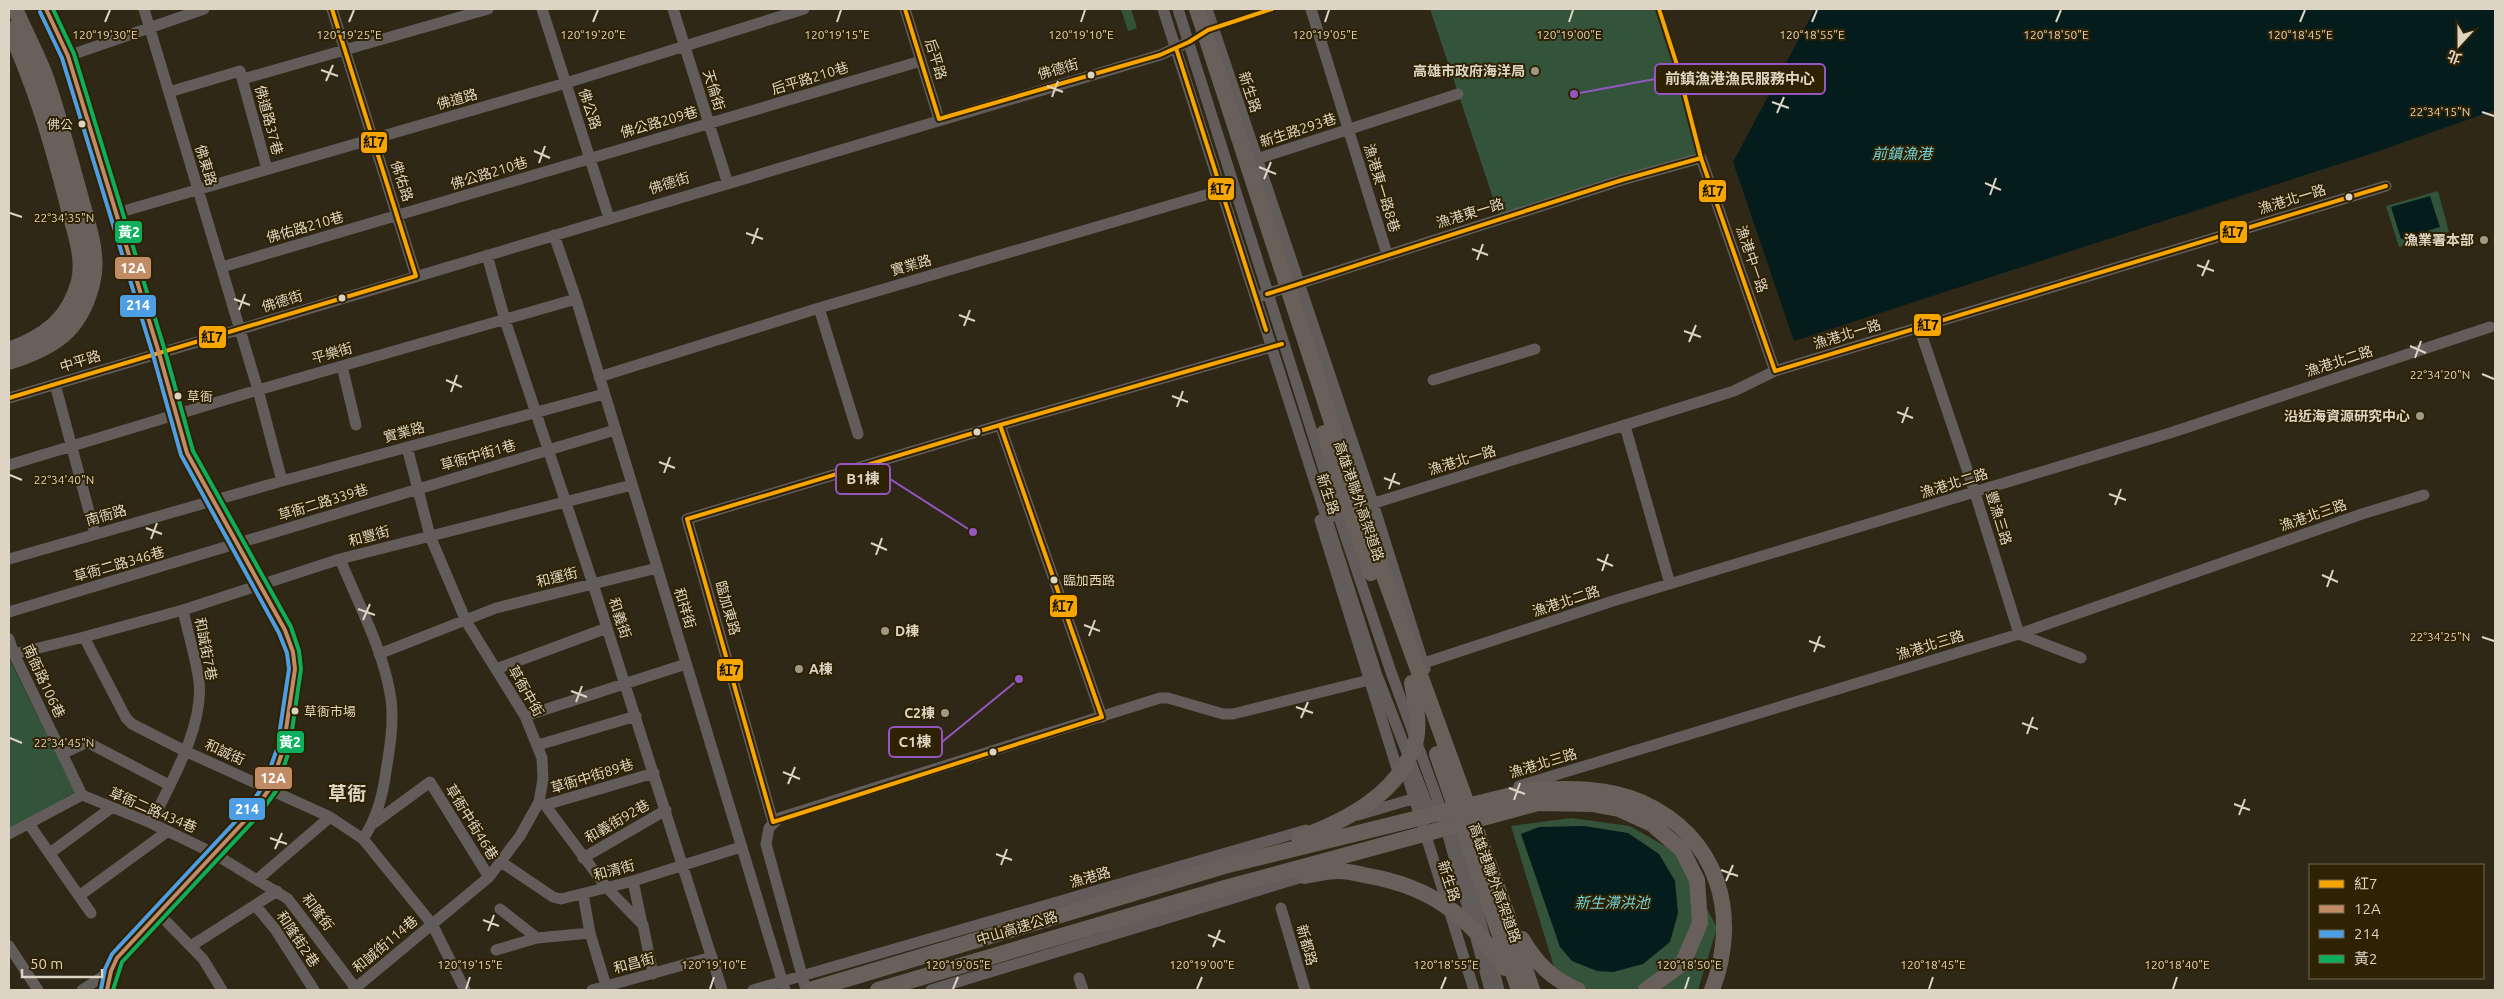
<svg xmlns="http://www.w3.org/2000/svg" width="2504" height="999" font-family="Ubuntu,'Noto Sans TC',sans-serif">
  <style>
    .green { fill: #33533a }
    .water { fill: #041c1c }
    .lines { fill: none; stroke-linecap: round; stroke-linejoin: round }
    .minor { stroke: #625d5b; stroke-width: 11 }
    .highway { stroke: #69605b; stroke-width: 16 }
    .bus-1-casing { stroke: #2f2203; stroke-width: 8 }
    .bus-2-casing { stroke: #2f2203; stroke-width: 8 }
    .bus-3-casing { stroke: #2f2203; stroke-width: 8 }
    .bus-4-casing { stroke: #2f2203; stroke-width: 8 }
    .bus-1 { stroke: #f7a600; stroke-width: 4 }
    .bus-2 { stroke: #c18c65; stroke-width: 4 }
    .bus-3 { stroke: #4d9ee5; stroke-width: 4 }
    .bus-4 { stroke: #0daf5c; stroke-width: 4 }
    .ticks { fill: none; stroke: #ddd4c3; stroke-width: 2 }
    .poi-dot { fill: #a09887; stroke: #2f2203; stroke-width: 2 }
    .bus-dot { fill: #ddd4c3; stroke: #2f2203; stroke-width: 2 }
    .labels { text-anchor: middle; dominant-baseline: central; stroke-width: 4; stroke-linejoin: round; paint-order: stroke }
    .bus-label { font-size: 13px; fill: #ddd4c3; stroke: #2f2203; text-anchor: start }
    .street-label { font-size: 14px; fill: #ddd4c3; stroke: #2f2203 }
    .poi-label { font-size: 14px; font-weight: bold; fill: #ddd4c3; stroke: #2f2203; text-anchor: end }
    .water-label { font-size: 15px; font-style: italic; fill: #70d3da; stroke: #2f2203 }
    .district-label { font-size: 19px; font-weight: bold; fill: #ddd4c3; stroke: #2f2203 }
    .ticks-label { font-size: 12px; text-anchor: middle; fill: #ddd4c3; stroke: #2f2203; stroke-width: 4; stroke-linejoin: round; paint-order: stroke }
    .leader { fill: none; stroke: #9456c0; stroke-width: 2 }
    .callout-dot { fill: #9456c0; stroke: #2f2203; stroke-width: 2 }
    .callout { fill: #2f2203; stroke: #9456c0; stroke-width: 2 }
    .callout-label { font-size: 15px; text-anchor: middle; font-weight: bold; fill: #ddd4c3 }
    .line-badge { stroke: #2f2203; stroke-width: 2 }
    .badge-label { font-size: 14px; text-anchor: middle; font-weight: bold; fill: #fff }
    .pale-badge-label { font-size: 14px; text-anchor: middle; font-weight: bold; fill: #111 }
  </style>
  <rect width="100%" height="100%" fill="#2f2817"/>
  <!-- green -->
  <path class="green" d="M1121 9H1131L1137 28 1128 31Z
    M1430 9H1660L1701 158 1500 219Z
    M2438 191 2449 232 2399 247 2386 206Z
    M9 658 75 792 9 830Z
    M1571 818 1630 826 1680 855 1717 928 1698 990H1561L1511 826Z"/>
  <!-- water -->
  <path class="water" d="M1815 9H2495V110L2373 153 1794 341 1733 162Z
    M2430 196 2440 227 2401 239 2391 207Z
    M1584 826 1628 833 1659 854 1675 881 1678 913 1670 942 1643 964 1613 972 1597 971 1572 961 1560 947 1521 834 1539 827Z"/>
  <g class="lines">
    <!-- minor -->
    <path class="minor" d="M46 9 68 56 159 353 187 453 285 630 293 652 295 669 283 750 270 788 253 812 117 958 111 971 107 990
      M332 9 416 276
      M542 9 609 218
      M673 9 727 181
      M905 9 939 119
      M1163 9 1380 685
      M1178 9 1338 514 1391 672 1441 809 1490 990
      M1207 9 1373 503 1425 669
      M1311 9 1387 254
      M68 56 204 9
      M243 79 488 9
      M169 92 240 71 267 169
      M1257 159 1458 94
      M117 213 566 83 804 9
      M554 235 576 299 785 990
      M487 255 505 320 593 584 722 990
      M222 267 921 61
      M1260 296 1622 180 1701 158 1775 371
      M819 308 858 434
      M1919 327 1975 493 2019 634 2081 658
      M342 366 356 425
      M599 377 819 308 1226 189
      M1433 380 1535 349
      M55 384 95 534
      M9 398C392 283 775 167 1160 55L1189 42
      M1000 425 1102 717
      M1625 426 1670 584
      M9 465 258 390 144 9
      M282 481 258 390 576 299
      M1320 520 1734 391 1775 371 2386 186
      M1320 520 1399 775
      M9 559 282 481 604 394
      M340 559C358 603 384 651 391 699 394 723 390 747 386 771 383 795 377 818 363 839
      M9 612 615 430
      M9 639 14 654 82 795 9 834
      M14 654 84 637
      M379 654 496 608 657 568
      M1424 663 1613 601 2170 433 2490 327
      M496 669 607 628
      M1378 678 1427 804 1437 809H1444
      M525 716 686 664
      M538 745 636 716
      M62 754 87 742 169 785
      M1403 762 1474 990
      M1519 786 2019 634 2362 514 2424 495
      M82 795 151 823 213 853 288 899 357 990
      M540 802 545 805 654 773
      M545 805 607 888 643 925 653 974
      M1358 815 1419 797
      M773 822 687 519 1000 425 1271 347
      M151 823C170 784 204 727 199 682 196 658 188 634 183 610
      M374 823 430 782 489 877
      M29 824 79 896 168 831
      M1456 830 1499 990
      M50 853 111 808
      M583 858 666 810
      M501 862 553 897 561 899 633 881 741 847
      M258 879 330 817
      M633 881 642 924
      M583 894 590 933
      M79 896 91 913
      M255 905 275 929 314 990
      M1281 908 1305 990
      M500 909 537 938
      M158 913 203 959 222 990
      M9 946 38 990
      M191 946 277 891
      M496 950 537 938 590 933 606 986
      M1079 978 1083 990
      M82 990 111 971
      M353 990 489 877 520 836 539 802 543 779 542 758 525 716 466 621 430 536 407 447
      M465 990 432 924 363 839 330 817 185 751 132 724 126 718 84 637 183 610 340 559 632 485
      M592 990 712 957
      M753 990 1306 830
      M806 990 766 844 769 828 779 818 1160 698H1168L1223 714H1233L1369 680
      M931 990 1309 875"/>
    <!-- highway -->
    <path class="highway" d="M1197 9 1364 521 1508 917 1532 990
      M9 29C35 84 52 143 67 202 73 227 85 256 79 281 69 320 44 337 9 350
      M9 362C53 348 80 332 92 284 100 255 87 222 80 195 69 156 59 116 46 78 37 54 25 32 15 9
      M1324 433 1371 573
      M1437 754 1519 990
      M1299 838C1346 821 1401 793 1416 740 1420 722 1415 701 1412 683
      M1304 876C1315 874 1327 871 1339 871 1348 871 1359 874 1369 876 1431 887 1469 916 1505 968
      M1522 939C1537 964 1552 979 1578 990
      M810 990 1224 866 1532 790C1568 788 1607 787 1641 802 1718 836 1741 914 1712 990
      M878 990 1225 888 1538 803 1592 804 1619 809 1652 824 1682 850 1697 880 1700 923 1683 963 1646 990"/>
    <!-- bus-1 casing -->
    <g class="bus-1-casing">
      <path id="bus-1" d="M332 9 416 276
        M905 9 939 119
        M1659 9 1677 65 1701 158 1775 371
        M1176 48 1266 330
        M939 119 1160 55 1189 42 1208 30 1272 9
        M1267 294 1622 180 1701 158
        M1775 371 2386 186
        M9 398 416 276
        M1000 425 1102 717
        M687 519 1000 425 1282 344
        M687 519 773 822
        M773 822 1102 717"/>
    </g>
    <!-- bus-2 casing -->
    <g class="bus-2-casing">
      <path id="bus-2" d="M46 9 68 56 159 353 187 453 285 630 293 652 295 669 283 750 270 788 253 812 117 958 111 971 107 990"/>
    </g>
    <!-- bus-3 casing -->
    <g class="bus-3-casing">
      <path id="bus-3" d="M40 12 62 58 153 355 181 455 279 633 287 653 289 669 277 749 264 785 248 808 112 954 105 969 101 989"/>
    </g>
    <!-- bus-4 casing -->
    <g class="bus-4-casing">
      <path id="bus-4" d="M53 9 74 54 165 351 193 451 291 627 299 651 301 669 289 751 276 791 258 816 122 962 113 990"/>
    </g>
    <!-- bus-1 -->
    <use href="#bus-1" class="bus-1"/>
    <!-- bus-2 -->
    <use href="#bus-2" class="bus-2"/>
    <!-- bus-3 -->
    <use href="#bus-3" class="bus-3"/>
    <!-- bus-4 -->
    <use href="#bus-4" class="bus-4"/>
  </g>
  <!-- ticks -->
  <path class="ticks" d="M105 22 110 10M349 22 354 10M593 22 598 10M837 22 841 10M1081 22 1085 10M1325 22 1329 10M1569 22 1573 10M1812 22 1817 10M2056 22 2061 10M2300 22 2305 10M321 70 338 76M326 81 333 65M1047 86 1063 92M1052 97 1058 81M1772 102 1789 108M2482 112 2494 116M1777 113 1784 97M534 151 550 158M539 163 545 146M1259 167 1276 174M1264 179 1271 162M1985 183 2001 190M1990 195 1996 178M10 213 22 217M746 233 763 239M752 244 758 228M1472 249 1488 255M1477 260 1483 244M2197 265 2214 271M2202 276 2209 260M234 299 250 305M239 310 245 294M959 315 975 321M964 326 970 310M1684 331 1701 337M1689 342 1696 325M2410 346 2426 353M2415 358 2421 341M2482 374 2494 379M446 380 462 387M451 392 457 375M1172 396 1188 402M1177 407 1183 391M1897 412 1913 418M1902 423 1908 407M659 462 675 468M664 473 670 457M10 475 22 480M1384 478 1400 484M1389 489 1395 473M2109 494 2126 500M2115 505 2121 489M146 528 162 534M151 539 157 523M871 543 887 550M876 555 882 538M1597 559 1613 566M1602 571 1608 554M2322 575 2338 582M2327 587 2333 570M358 609 375 615M363 620 370 604M1084 625 1100 631M1089 636 1095 620M2482 637 2494 641M1809 641 1825 647M1814 652 1820 636M571 691 587 697M576 702 582 686M1296 707 1313 713M1301 718 1308 702M2022 723 2038 729M2027 734 2033 717M10 738 22 743M783 772 800 779M788 784 795 767M1509 788 1525 794M1514 800 1520 783M2234 804 2250 810M2239 815 2245 799M270 838 287 844M275 849 282 833M996 854 1012 860M1001 865 1007 849M1721 870 1738 876M1726 881 1733 865M483 920 499 926M488 931 494 915M1208 935 1225 942M1213 947 1220 930M466 989 470 977M710 989 714 977M953 989 958 977M1197 989 1202 977M1441 989 1446 977M1685 989 1689 977M1929 989 1933 977M2173 989 2177 977"/>
  <!-- markers -->
  <g class="poi-dot">
    <circle cx="1535" cy="71" r="5"/>
    <circle cx="2484" cy="240" r="5"/>
    <circle cx="2420" cy="416" r="5"/>
    <circle cx="885" cy="631" r="5"/>
    <circle cx="799" cy="669" r="5"/>
    <circle cx="945" cy="713" r="5"/>
  </g>
  <g class="bus-dot">
    <circle cx="1091" cy="75" r="4.5"/>
    <circle cx="82" cy="124" r="4.5"/>
    <circle cx="2349" cy="197" r="4.5"/>
    <circle cx="342" cy="298" r="4.5"/>
    <circle cx="178" cy="396" r="4.5"/>
    <circle cx="977" cy="432" r="4.5"/>
    <circle cx="1054" cy="580" r="4.5"/>
    <circle cx="295" cy="711" r="4.5"/>
    <circle cx="993" cy="752" r="4.5"/>
  </g>
  <g class="labels">
    <!-- bus labels -->
    <g class="bus-label">
      <text x="73" y="124" text-anchor="end">佛公</text>
      <text x="187" y="396">草衙</text>
      <text x="1063" y="580">臨加西路</text>
      <text x="304" y="711">草衙市場</text>
    </g>
    <!-- street labels -->
    <g class="street-label">
      <text transform="translate(936 59) rotate(73)">后平路</text>
      <text transform="translate(1058 69) rotate(-16)">佛德街</text>
      <text transform="translate(810 78) rotate(-17)">后平路210巷</text>
      <text transform="translate(714 90) rotate(73)">天倫街</text>
      <text transform="translate(1250 92) rotate(72)">新生路</text>
      <text transform="translate(457 99) rotate(-16)">佛道路</text>
      <text transform="translate(590 109) rotate(72)">佛公路</text>
      <text transform="translate(269 120) rotate(75)">佛道路37巷</text>
      <text transform="translate(659 122) rotate(-16)">佛公路209巷</text>
      <text transform="translate(1298 130) rotate(-18)">新生路293巷</text>
      <text transform="translate(206 165) rotate(73)">佛東路</text>
      <text transform="translate(489 173) rotate(-17)">佛公路210巷</text>
      <text transform="translate(402 181) rotate(72)">佛佑路</text>
      <text transform="translate(669 183) rotate(-17)">佛德街</text>
      <text transform="translate(1382 188) rotate(73)">漁港東一路8巷</text>
      <text transform="translate(2292 199) rotate(-17)">漁港北一路</text>
      <text transform="translate(1470 213) rotate(-17)">漁港東一路</text>
      <text transform="translate(305 227) rotate(-16)">佛佑路210巷</text>
      <text transform="translate(1752 259) rotate(71)">漁港中一路</text>
      <text transform="translate(911 265) rotate(-16)">實業路</text>
      <text transform="translate(282 301) rotate(-17)">佛德街</text>
      <text transform="translate(1847 334) rotate(-17)">漁港北一路</text>
      <text transform="translate(332 353) rotate(-16)">平樂街</text>
      <text transform="translate(80 361) rotate(-17)">中平路</text>
      <text transform="translate(2339 361) rotate(-18)">漁港北二路</text>
      <text transform="translate(404 432) rotate(-15)">實業路</text>
      <text transform="translate(478 455) rotate(-16)">草衙中街1巷</text>
      <text transform="translate(1462 460) rotate(-17)">漁港北一路</text>
      <text transform="translate(1954 483) rotate(-17)">漁港北二路</text>
      <text transform="translate(1328 494) rotate(72)">新生路</text>
      <text transform="translate(1359 501) rotate(71)">高雄港聯外高架道路</text>
      <text transform="translate(323 502) rotate(-17)">草衙二路339巷</text>
      <text transform="translate(106 515) rotate(-16)">南衙路</text>
      <text transform="translate(2313 515) rotate(-19)">漁港北三路</text>
      <text transform="translate(1999 518) rotate(73)">豐漁三路</text>
      <text transform="translate(369 536) rotate(-15)">和豐街</text>
      <text transform="translate(119 564) rotate(-16)">草衙二路346巷</text>
      <text transform="translate(557 577) rotate(-14)">和運街</text>
      <text transform="translate(1566 601) rotate(-18)">漁港北二路</text>
      <text transform="translate(685 608) rotate(73)">和祥街</text>
      <text transform="translate(728 608) rotate(74)">臨加東路</text>
      <text transform="translate(620 618) rotate(72)">和義街</text>
      <text transform="translate(1930 645) rotate(-17)">漁港北三路</text>
      <text transform="translate(206 649) rotate(79)">和誠街7巷</text>
      <text transform="translate(44 681) rotate(65)">南衙路106巷</text>
      <text transform="translate(526 691) rotate(60)">草衙中街</text>
      <text transform="translate(225 752) rotate(24)">和誠街</text>
      <text transform="translate(1543 763) rotate(-17)">漁港北三路</text>
      <text transform="translate(592 776) rotate(-17)">草衙中街89巷</text>
      <text transform="translate(153 810) rotate(23)">草衙二路434巷</text>
      <text transform="translate(617 821) rotate(-30)">和義街92巷</text>
      <text transform="translate(472 822) rotate(58)">草衙中街46巷</text>
      <text transform="translate(614 870) rotate(-15)">和清街</text>
      <text transform="translate(1090 877) rotate(-16)">漁港路</text>
      <text transform="translate(1449 881) rotate(72)">新生路</text>
      <text transform="translate(1495 883) rotate(70)">高雄港聯外高架道路</text>
      <text transform="translate(318 912) rotate(53)">和隆街</text>
      <text transform="translate(1017 928) rotate(-17)">中山高速公路</text>
      <text transform="translate(298 939) rotate(56)">和隆街2巷</text>
      <text transform="translate(385 944) rotate(-40)">和誠街114巷</text>
      <text transform="translate(1307 945) rotate(74)">新都路</text>
      <text transform="translate(634 963) rotate(-15)">和昌街</text>
    </g>
    <!-- poi labels -->
    <g class="poi-label">
      <text x="1525" y="71">高雄市政府海洋局</text>
      <text x="2474" y="240">漁業署本部</text>
      <text x="2410" y="416">沿近海資源研究中心</text>
      <text x="895" y="631" text-anchor="start">D棟</text>
      <text x="809" y="669" text-anchor="start">A棟</text>
      <text x="935" y="713">C2棟</text>
    </g>
    <!-- water labels -->
    <g class="water-label">
      <text x="1902" y="153">前鎮漁港</text>
      <text x="1612" y="902">新生滯洪池</text>
    </g>
    <!-- district labels -->
    <g class="district-label">
      <text x="347" y="793">草衙</text>
    </g>
  </g>
  <g class="ticks-label">
    <text x="837" y="39">120°19'15"E</text>
    <text x="1325" y="39">120°19'05"E</text>
    <text x="1812" y="39">120°18'55"E</text>
    <text x="105" y="39">120°19'30"E</text>
    <text x="349" y="39">120°19'25"E</text>
    <text x="593" y="39">120°19'20"E</text>
    <text x="1081" y="39">120°19'10"E</text>
    <text x="1569" y="39">120°19'00"E</text>
    <text x="2056" y="39">120°18'50"E</text>
    <text x="2300" y="39">120°18'45"E</text>
    <text x="2440" y="116">22°34'15"N</text>
    <text x="64" y="222">22°34'35"N</text>
    <text x="2440" y="379">22°34'20"N</text>
    <text x="64" y="484">22°34'40"N</text>
    <text x="2440" y="641">22°34'25"N</text>
    <text x="64" y="747">22°34'45"N</text>
    <text x="470" y="969">120°19'15"E</text>
    <text x="714" y="969">120°19'10"E</text>
    <text x="958" y="969">120°19'05"E</text>
    <text x="1202" y="969">120°19'00"E</text>
    <text x="1446" y="969">120°18'55"E</text>
    <text x="1689" y="969">120°18'50"E</text>
    <text x="1933" y="969">120°18'45"E</text>
    <text x="2177" y="969">120°18'40"E</text>
  </g>
  <!-- callouts -->
  <path class="leader" d="M1574 94L1655 79M973 532L890 479M1019 679L942 742"/>
  <g class="callout-dot">
    <circle cx="1574" cy="94" r="5"/>
    <circle cx="973" cy="532" r="5"/>
    <circle cx="1019" cy="679" r="5"/>
  </g>
  <g class="callout">
    <rect x="1655" y="64" width="170" height="30" rx="5"/>
    <rect x="836" y="464" width="54" height="30" rx="5"/>
    <rect x="889" y="727" width="53" height="30" rx="5"/>
  </g>
  <g class="callout-label">
    <text x="1740" y="84">前鎮漁港漁民服務中心</text>
    <text x="863" y="484">B1棟</text>
    <text x="915" y="747">C1棟</text>
  </g>
  <g class="line-badge">
    <rect x="360" y="131" width="28" height="23" rx="5" fill="#f7a600"/>
    <rect x="1207" y="177" width="28" height="24" rx="5" fill="#f7a600"/>
    <rect x="1698" y="179" width="29" height="24" rx="5" fill="#f7a600"/>
    <rect x="114" y="220" width="29" height="24" rx="5" fill="#0daf5c"/>
    <rect x="2219" y="220" width="29" height="24" rx="5" fill="#f7a600"/>
    <rect x="114" y="256" width="38" height="24" rx="5" fill="#c18c65"/>
    <rect x="119" y="294" width="38" height="24" rx="5" fill="#4d9ee5"/>
    <rect x="1913" y="313" width="29" height="24" rx="5" fill="#f7a600"/>
    <rect x="198" y="325" width="29" height="24" rx="5" fill="#f7a600"/>
    <rect x="1049" y="594" width="29" height="24" rx="5" fill="#f7a600"/>
    <rect x="716" y="658" width="28" height="24" rx="5" fill="#f7a600"/>
    <rect x="276" y="730" width="29" height="24" rx="5" fill="#0daf5c"/>
    <rect x="254" y="766" width="39" height="24" rx="5" fill="#c18c65"/>
    <rect x="228" y="797" width="38" height="24" rx="5" fill="#4d9ee5"/>
  </g>
  <g class="badge-label">
    <text x="129" y="237">黃2</text>
    <text x="133" y="273">12A</text>
    <text x="138" y="310">214</text>
    <text x="290" y="747">黃2</text>
    <text x="273" y="783">12A</text>
    <text x="247" y="814">214</text>
  </g>
  <g class="pale-badge-label">
    <text x="374" y="147">紅7</text>
    <text x="1221" y="194">紅7</text>
    <text x="1713" y="196">紅7</text>
    <text x="2233" y="237">紅7</text>
    <text x="1928" y="330">紅7</text>
    <text x="212" y="342">紅7</text>
    <text x="1063" y="611">紅7</text>
    <text x="730" y="675">紅7</text>
  </g>
  <!-- border -->
  <rect width="2504" height="999" fill="none" stroke="#ddd4c3" stroke-width="20"/>
  <!-- legend -->
  <rect x="2309" y="864" width="175" height="115" fill="#2f2203" stroke="#756950"/>
  <rect x="2319" y="880" width="25" height="8" fill="#f7a600" stroke="#756950"/>
  <text x="2354" y="889" font-size="15" fill="#ddd4c3">紅7</text>
  <rect x="2319" y="905" width="25" height="8" fill="#c18c65" stroke="#756950"/>
  <text x="2354" y="914" font-size="15" fill="#ddd4c3">12A</text>
  <rect x="2319" y="930" width="25" height="8" fill="#4d9ee5" stroke="#756950"/>
  <text x="2354" y="939" font-size="15" fill="#ddd4c3">214</text>
  <rect x="2319" y="955" width="25" height="8" fill="#0daf5c" stroke="#756950"/>
  <text x="2354" y="964" font-size="15" fill="#ddd4c3">黃2</text>
  <!-- north arrow -->
  <g transform="translate(2459 45) rotate(201)" stroke="#2f2203" stroke-width="4" paint-order="stroke">
  <path d="M0-4L9 19L0 12L-9 19Z" fill="#ddd4c3"/>
  <text y="-8" font-size="14" font-weight="bold" text-anchor="middle" fill="#ddd4c3">北</text>
  </g>
  <!-- scale -->
  <path d="M22 969v8h80v-8" fill="none" stroke="#ddd4c3" stroke-width="2.5"/>
  <text x="30" y="969" font-size="15" fill="#ddd4c3" stroke="#2f2203" stroke-width="4" paint-order="stroke">50 m</text>
</svg>
